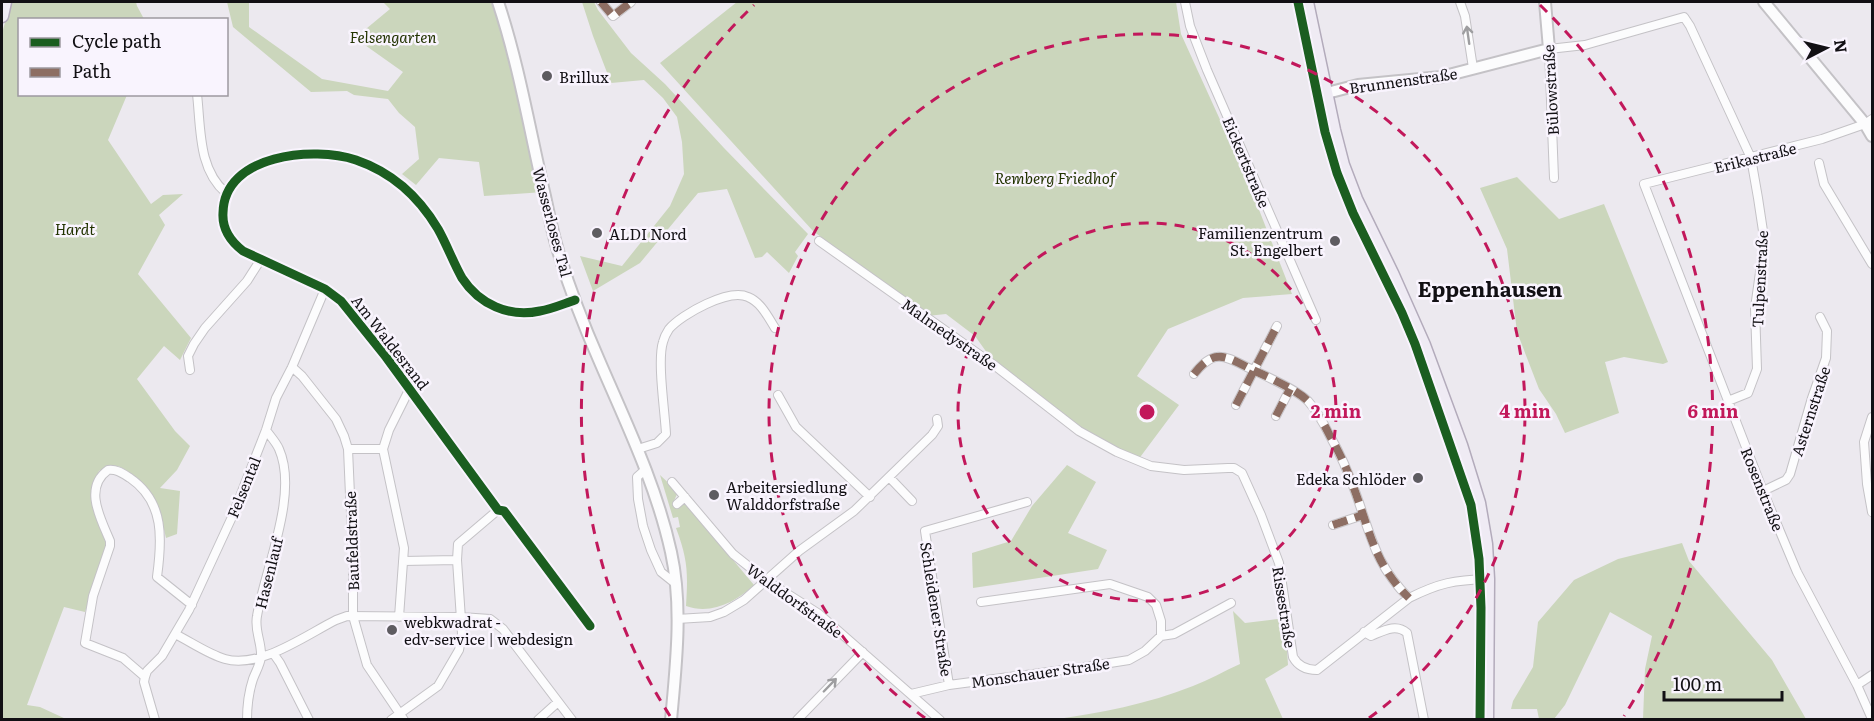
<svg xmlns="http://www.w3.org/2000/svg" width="1874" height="721" font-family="Literata,serif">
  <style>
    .green { fill: #cbd6bc }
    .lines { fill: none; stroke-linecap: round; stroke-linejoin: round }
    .street-casing { stroke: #c4c2c6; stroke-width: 10 }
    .secondary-casing { stroke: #c4c2c6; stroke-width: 14 }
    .primary-casing { stroke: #b3abbb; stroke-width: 15 }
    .street { stroke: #fcfcfd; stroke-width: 8 }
    .secondary { stroke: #fcfcfd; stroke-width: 10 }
    .primary { stroke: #efebf4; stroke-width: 12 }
    .quiet { stroke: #8d6e63; stroke-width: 8; stroke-dasharray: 15 8; stroke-linecap: butt }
    .cycleway-casing { stroke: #f9f4fe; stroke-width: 13 }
    .cycleway { stroke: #1b5e20; stroke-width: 9 }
    .oneway { stroke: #9e9ea0 }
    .ring { fill: none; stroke: #c2185b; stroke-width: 3; stroke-dasharray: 10 8 }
    .poi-dot { fill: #5e5c61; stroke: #f9f4fe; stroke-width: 2 }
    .labels { text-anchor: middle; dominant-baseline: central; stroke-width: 5; stroke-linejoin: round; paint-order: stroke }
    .park-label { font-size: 15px; font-style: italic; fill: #230; stroke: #f9f4fe }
    .poi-label { font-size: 15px; fill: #121014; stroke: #f9f4fe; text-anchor: start }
    .street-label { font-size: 15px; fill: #121014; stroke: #f9f4fe }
    .district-label { font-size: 21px; font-weight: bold; fill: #121014; stroke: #f9f4fe }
    .centre { fill: #c2185b; stroke: #f9f4fe; stroke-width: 3 }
    .ring-label { font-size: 18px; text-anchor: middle; font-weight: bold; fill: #c2185b; stroke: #f9f4fe; stroke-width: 5; stroke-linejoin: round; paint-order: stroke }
  </style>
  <rect width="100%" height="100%" fill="#ece9ef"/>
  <!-- green -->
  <path class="green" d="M11 2H136L137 6 144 19 20 20V94L127 95 108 140 151 204 163 195 183 194 159 215 165 225 138 274 191 338 180 360 164 346 137 379 175 431 190 446 177 470 160 488 180 491 177 534 166 538C160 511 153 490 130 473 124 469 119 465 112 466 108 466 103 469 99 471 86 498 98 517 107 543L105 550 85 612 64 607 27 705 40 707 66 719H2V33Z
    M227 2H249V27L322 79 388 91 403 72 355 38 390 9 383 2H498L544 192 484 196 479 162 439 158 416 185 402 174 419 159 415 127 399 113 388 99 354 95 347 91 311 92 233 27Z
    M582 2H594L598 10 631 53 665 84 724 148 808 234 795 252 798 256 789 273 767 252 762 257 755 258 727 189 698 193 640 263 593 291 580 256 622 266 670 206 684 174 682 142 677 117 663 98 644 80 611 83 593 36Z
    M737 2H1176L1181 34 1247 179 1292 294 1243 298 1168 329 1137 376 1179 405 1138 460 1079 431 995 364 975 336 946 314 927 316 813 231 660 63Z
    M1517 177 1559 219 1604 204 1668 362 1663 364 1624 357 1605 362 1619 413 1565 433 1556 414 1539 389 1517 332 1507 249 1480 188Z
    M1067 465 1096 482 1068 533 1107 550 1098 569 973 588 972 553 1011 541 1032 506Z
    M660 475 678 492 673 503 676 507 683 504 687 505 754 585C736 602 711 615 686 606 688 573 688 560 676 528L680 527 678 517 673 518Z
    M1682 543 1689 561 1772 660 1806 719H1643L1645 669 1652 636 1610 612 1565 705 1554 719H1539L1537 709H1511L1513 701 1533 667 1538 622 1574 580 1618 559Z
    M1233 611 1245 623 1285 618 1288 665 1265 679 1283 719 1051 720C1100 713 1148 704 1193 686 1209 680 1224 671 1240 664Z"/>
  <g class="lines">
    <!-- street casing -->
    <g class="street-casing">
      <path id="street" d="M601 2 613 16 631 2
        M1185 2 1190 26 1207 70 1316 320
        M1460 2 1465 16 1473 68
        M197 94C201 129 198 169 226 193
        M1872 119 1865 124 1822 139 1644 184 1763 491 1797 572 1857 685 1872 719
        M1819 163 1824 184 1872 264
        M1554 178 1549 49 1585 45 1684 17 1690 26 1751 158 1758 198 1763 231V251L1755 308 1757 369 1748 393 1728 401
        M819 241 994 365 1079 431 1117 452 1151 466 1184 470 1228 468H1234L1242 473 1261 515 1279 563 1293 657C1298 666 1307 670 1317 670L1409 598C1439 583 1454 580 1488 579
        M575 300C563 304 552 309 540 311 509 318 479 304 462 278 453 262 447 245 438 229 419 197 391 172 356 160 314 146 224 154 223 213 222 229 230 241 243 251L325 289 341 301 386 357 498 510 504 511 590 626
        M292 367 302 376 336 419 344 436 348 449 350 495 353 550V616L367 665 404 720
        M190 370 188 356 194 344 205 328 247 281 261 259
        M1194 374C1214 349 1223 355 1249 368 1265 376 1296 389 1308 401 1317 411 1324 424 1330 436 1341 455 1349 474 1356 494 1371 536 1376 566 1409 598
        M778 395 796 427 870 497
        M1236 405 1277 326
        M1276 416 1290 389
        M1872 417 1864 442 1867 484 1872 512
        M348 449H383
        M638 449 657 443 666 434C665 412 657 361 663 342 664 338 667 332 669 329 682 314 729 288 748 297 761 302 768 317 775 328
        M646 469 637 477 638 499 643 526 651 550 661 572 676 584
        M889 477 912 501
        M672 482 733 554 767 581 819 614 940 720
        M1763 491 1786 480 1790 474 1812 398 1826 358 1827 331 1820 317
        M677 504 685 497
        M1333 525 1363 515
        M403 561 457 560
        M981 602 1110 584 1148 597 1156 605 1161 621V636
        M399 617 404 548 383 449 389 430 409 390
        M677 619 710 617 724 612 744 600 799 551 854 511 932 435 938 426 937 419
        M1364 632 1371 636C1383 631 1396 623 1407 633L1424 720
        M175 634C191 642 208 654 225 659 260 669 306 635 336 620L347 616 461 617 490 619 503 629 572 720
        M273 653 280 663 309 720
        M145 677 147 671 162 656 189 610 232 517 266 430 276 398 292 367 325 289
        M949 685 925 531 1027 502
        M1857 685 1872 675
        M911 694 949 685 1078 668 1129 660 1145 651 1161 636 1174 634 1231 603
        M155 720 144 682 145 677 123 658 85 643 93 596 110 546V541C101 519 83 488 108 470 117 469 122 473 130 478 165 502 162 540 157 577L192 605
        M247 720C247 706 249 691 253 679 256 671 260 665 261 657 262 642 254 631 257 616 265 569 299 494 279 449 276 442 270 436 266 430
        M391 720 438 686 459 650 462 634 457 560 458 544 498 510
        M538 720 558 702
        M797 720 863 652"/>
    </g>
    <!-- secondary casing -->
    <g class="secondary-casing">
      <path id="secondary" d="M498 2C519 65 530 132 545 196 549 215 553 235 559 254 570 290 584 326 599 360 626 423 656 484 671 552 683 606 676 665 671 720
        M1764 2 1865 124 1872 136
        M1327 93 1358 85 1441 77 1549 49 1545 2"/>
    </g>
    <!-- primary casing -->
    <g class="primary-casing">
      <path id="primary" d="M1307 2 1334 130 1343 165 1356 199 1392 273 1424 345 1461 445 1479 503 1486 544 1488 579 1487 720
        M2 16 5 2"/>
    </g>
    <!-- street -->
    <use href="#street" class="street"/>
    <!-- secondary -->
    <use href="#secondary" class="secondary"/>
    <!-- primary -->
    <use href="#primary" class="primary"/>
    <!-- quiet -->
    <path class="quiet" d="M601 2 613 16 631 2
      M1194 374C1214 349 1223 355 1249 368 1265 376 1296 389 1308 401 1317 411 1324 424 1330 436 1341 455 1349 474 1356 494 1371 536 1376 566 1409 598
      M1236 405 1277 326
      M1276 416 1290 389
      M1333 525 1363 515"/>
    <!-- cycleway casing -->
    <g class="cycleway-casing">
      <path id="cycleway" d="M1298 2 1325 132 1337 173 1353 213 1402 313 1415 344 1471 505 1479 559 1481 608 1480 720
        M575 300C563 304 552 309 540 311 509 318 479 304 462 278 453 262 447 245 438 229 419 197 391 172 356 160 314 146 224 154 223 213 222 229 230 241 243 251L325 289 341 301 386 357 498 510 504 511 590 626"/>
    </g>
    <!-- cycleway -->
    <use href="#cycleway" class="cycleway"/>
  </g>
  <!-- one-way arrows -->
  <defs><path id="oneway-shaft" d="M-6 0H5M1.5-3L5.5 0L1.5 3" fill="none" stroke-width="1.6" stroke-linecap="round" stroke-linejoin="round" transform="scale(1.5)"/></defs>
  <g class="oneway">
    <use href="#oneway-shaft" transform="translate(1468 35) rotate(-98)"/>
    <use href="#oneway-shaft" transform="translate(830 685) rotate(-46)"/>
  </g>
  <!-- distance rings -->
  <g class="ring">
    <circle cx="1147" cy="412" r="189"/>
    <path d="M925 718A378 378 0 1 1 1369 718"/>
    <path d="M670 716A566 566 0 0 1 754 5M1540 5A566 566 0 0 1 1624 716"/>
  </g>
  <!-- markers -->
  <g class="poi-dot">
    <circle cx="547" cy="76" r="6"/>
    <circle cx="597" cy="233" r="6"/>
    <circle cx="1335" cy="241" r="6"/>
    <circle cx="1418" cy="478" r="6"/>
    <circle cx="714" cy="495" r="6"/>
    <circle cx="392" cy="630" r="6"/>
  </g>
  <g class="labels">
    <!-- park labels -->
    <g class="park-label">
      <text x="393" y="36">Felsengarten</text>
      <text x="1055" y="177">Remberg Friedhof</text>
      <text x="75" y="228">Hardt</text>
    </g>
    <!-- poi labels -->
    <g class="poi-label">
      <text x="559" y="76">Brillux</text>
      <text x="1323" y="232" text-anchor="end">Familienzentrum<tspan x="1323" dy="17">St. Engelbert</tspan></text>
      <text x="609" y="233">ALDI Nord</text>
      <text x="1406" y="478" text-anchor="end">Edeka Schlöder</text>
      <text x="726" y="486">Arbeitersiedlung<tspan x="726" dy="17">Walddorfstraße</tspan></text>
      <text x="404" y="621">webkwadrat -<tspan x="404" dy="17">edv-service | webdesign</tspan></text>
    </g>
    <!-- street labels -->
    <g class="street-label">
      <text transform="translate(1403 80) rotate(-8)">Brunnenstraße</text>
      <text transform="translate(1550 90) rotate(-93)">Bülowstraße</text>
      <text transform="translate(1755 157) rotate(-14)">Erikastraße</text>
      <text transform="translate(1247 162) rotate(67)">Eickertstraße</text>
      <text transform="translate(553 222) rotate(75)">Wasserloses Tal</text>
      <text transform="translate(1759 279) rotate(-87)">Tulpenstraße</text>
      <text transform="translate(950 334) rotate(35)">Malmedystraße</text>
      <text transform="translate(391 342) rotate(52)">Am Waldesrand</text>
      <text transform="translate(1810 411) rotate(-72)">Asternstraße</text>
      <text transform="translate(243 487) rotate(-68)">Felsental</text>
      <text transform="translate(1763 489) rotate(68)">Rosenstraße</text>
      <text transform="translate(351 541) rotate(-92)">Baufeldstraße</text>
      <text transform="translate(268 573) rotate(-76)">Hasenlauf</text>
      <text transform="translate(795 600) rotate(36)">Walddorfstraße</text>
      <text transform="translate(1285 607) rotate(81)">Rissestraße</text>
      <text transform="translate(937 609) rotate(81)">Schleidener Straße</text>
      <text transform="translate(1040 672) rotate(-8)">Monschauer Straße</text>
    </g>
    <!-- district labels -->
    <g class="district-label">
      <text x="1490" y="287">Eppenhausen</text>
    </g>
  </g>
  <circle cx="1147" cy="412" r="9" class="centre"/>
  <g class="ring-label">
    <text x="1336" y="418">2 min</text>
    <text x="1525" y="418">4 min</text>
    <text x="1713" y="418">6 min</text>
  </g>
  <!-- border -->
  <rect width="1874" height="721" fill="none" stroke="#121014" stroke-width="6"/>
  <!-- legend -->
  <rect x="18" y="18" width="210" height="78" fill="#f9f4fe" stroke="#9d99a0" stroke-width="1.5"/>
  <rect x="30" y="38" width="30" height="9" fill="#1b5e20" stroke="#9d99a0" stroke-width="1.5"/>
  <text x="72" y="48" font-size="18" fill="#121014">Cycle path</text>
  <rect x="30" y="68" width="30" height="9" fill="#8d6e63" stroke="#9d99a0" stroke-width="1.5"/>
  <text x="72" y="78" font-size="18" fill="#121014">Path</text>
  <!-- north arrow -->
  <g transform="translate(1826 48) rotate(83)" stroke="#f9f4fe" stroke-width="4.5" paint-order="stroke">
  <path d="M0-4.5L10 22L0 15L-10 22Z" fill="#121014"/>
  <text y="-9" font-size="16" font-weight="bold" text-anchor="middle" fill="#121014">N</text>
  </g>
  <!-- scale -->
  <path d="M1664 691v9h118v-9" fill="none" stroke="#121014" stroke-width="3"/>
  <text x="1673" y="691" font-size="18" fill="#121014" stroke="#f9f4fe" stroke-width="4.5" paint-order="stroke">100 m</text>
</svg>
